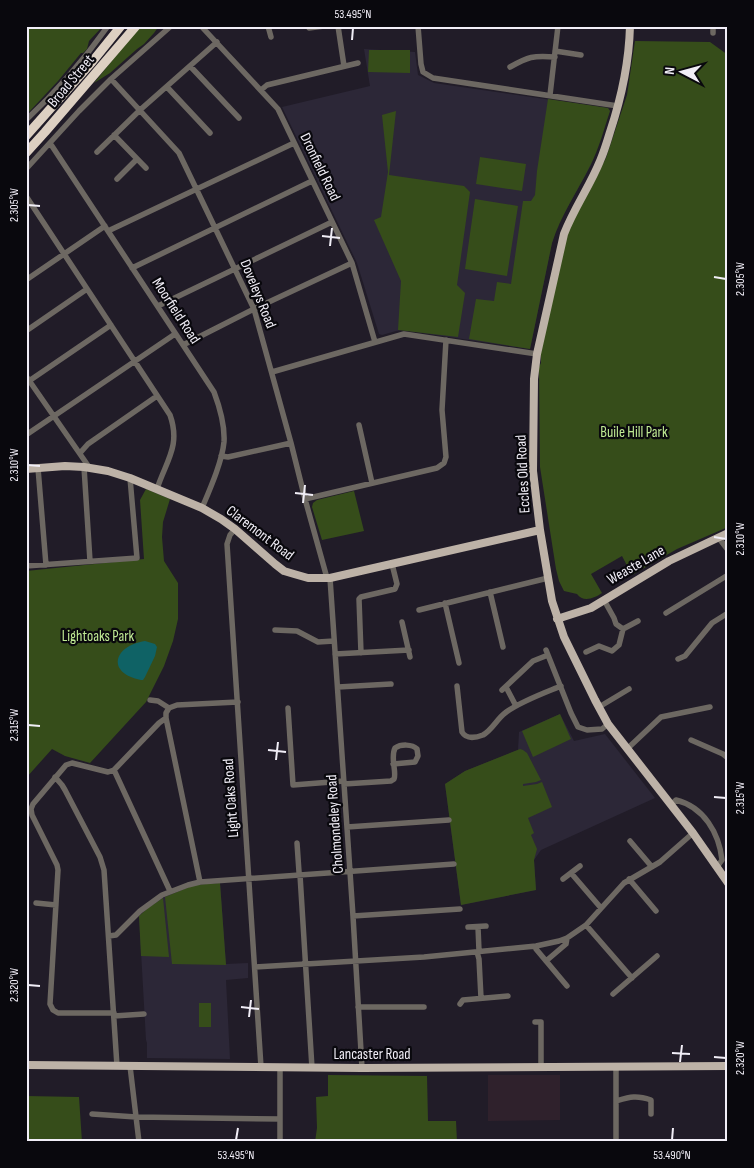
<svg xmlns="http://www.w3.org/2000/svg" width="754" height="1168" font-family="'Sofia Sans Condensed',sans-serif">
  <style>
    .education { fill: #2c2737 }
    .medical { fill: #2f212c }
    .green { fill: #364d1a }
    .water { fill: #0f6265 }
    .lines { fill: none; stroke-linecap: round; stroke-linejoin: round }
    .minor { stroke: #6d6862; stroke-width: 5.5 }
    .major { stroke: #bdb2a7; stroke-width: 8 }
    .highway { stroke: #ddd0c2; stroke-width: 9 }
    .ticks { fill: none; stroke: #f1eef7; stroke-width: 2 }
    .labels { text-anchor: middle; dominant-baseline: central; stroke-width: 4.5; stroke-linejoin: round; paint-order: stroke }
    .street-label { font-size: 15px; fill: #f1eef7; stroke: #09080d }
    .park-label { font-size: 15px; fill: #c0ea94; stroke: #09080d }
    .neatline { fill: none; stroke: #f1eef7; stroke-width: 2 }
    .ticks-label { font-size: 12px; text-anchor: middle; fill: #f1eef7 }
  </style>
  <rect width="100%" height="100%" fill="#211c28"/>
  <!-- education -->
  <path class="education" d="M364 49 415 52 418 75 434 83 608 108 610 111 591 165 567 208 557 227 552 243 530 349 402 330 396 331 382 335 379 334 357 263 282 107 370 86Z
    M560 714 574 741 605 734 655 798 541 850 534 860 536 890 461 905 445 784 465 771 518 750 519 732Z
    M220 883 226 964 248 963V978L226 980 230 1059 147 1058V1043L146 1040 139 916 158 901 166 896Z"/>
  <!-- medical -->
  <path class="medical" d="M488 1075H560V1120L488 1121Z"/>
  <!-- green -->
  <path class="green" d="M26 26H103L89 41 87 49 83 53H81L58 81 29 112 26 108V75L27 71 26 69Z
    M140 26H159L154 33 144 44 137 49 110 73 94 83Z
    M635 41 710 42 728 55V527L677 549 632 575 622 556 591 574 602 593C595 598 583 603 577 594L564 591 559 581 556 569 540 467 539 367 541 363V352L566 235 606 158 627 95Z
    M369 50H410V73L368 72Z
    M548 99 608 108 610 111C604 129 599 149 590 166 577 192 561 215 552 243L530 349 469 339 476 299 494 301 497 282 511 284 523 201H531L535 195 537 171Z
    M396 111 389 175 464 186 470 192 457 285 465 293 458 337 398 330 401 281 374 220 381 217 388 172 382 115Z
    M480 157 526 164 522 191 476 184Z
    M475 199 518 206 507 276 465 269Z
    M146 489 170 499 163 522 162 537 164 561 178 583V619L173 641 164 666 146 702 90 763 65 756 52 749 26 778V571L144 559 140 500Z
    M354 491 364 531 322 540 312 507 313 503 317 500Z
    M560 714 571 739 533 757 522 731Z
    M520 749 523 750 527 753 541 780 536 782 523 784V786L537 784 542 782 552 807 528 818 534 833 531 835 537 849 534 860 536 890 461 905 445 784 465 771Z
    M220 883 226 965 172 964 165 897 194 885Z
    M163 898 169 957 141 956 139 916 148 908Z
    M199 1003H211V1027H199Z
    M328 1075 427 1076 428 1121H456L457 1142H315L317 1128 316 1097 328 1096Z
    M26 1096 79 1097 82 1142H26Z"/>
  <!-- water -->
  <path class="water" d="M145 641 155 644 157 647 155 656 145 677 143 680H141C106 673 113 646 145 641Z"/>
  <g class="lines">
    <!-- minor -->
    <path class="minor" d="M201 26 278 109 352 263 375 342
      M268 26 271 37
      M338 26 344 66
      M418 26 421 64 423 72 433 78 618 106
      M309 28 324 26
      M713 33V26
      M555 51 581 55
      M190 66 239 118
      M510 67C528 57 533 55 555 57
      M111 79 179 153 254 309 291 443 305 499 327 578
      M167 87 210 133
      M261 90 267 85 358 63
      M550 95 558 26
      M26 120C57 91 83 61 108 26
      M114 135 146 168
      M50 143 214 392C220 408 225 425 224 442 222 462 210 489 202 508
      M97 152 140 110 217 42
      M26 169 79 111 111 79 171 26
      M117 179 137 159
      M26 196 170 415C181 446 166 461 157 489
      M108 231 294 143
      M132 268 312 181
      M26 280 105 226
      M158 306 332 222
      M26 331 87 289
      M183 345 256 308 352 263
      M272 372 404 334 537 354
      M26 376 89 467
      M26 383 111 325
      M359 425 372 483
      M26 435 175 334
      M80 453 88 444 157 396
      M221 456 228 457 291 443
      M84 467 90 561
      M38 468 46 565
      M305 499 437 468 444 463 446 457 442 410 446 340
      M235 529 230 535 227 544 261 1067
      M718 537 728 550
      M26 566 137 558 130 478
      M330 578 353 916 362 1068
      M490 592 503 647
      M604 600 614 618 616 624 623 629 638 621
      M445 603 459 663
      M419 610 548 578
      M666 613 728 575
      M402 622 410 657
      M275 630 297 631 318 642 334 641
      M546 650 571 713 578 727 587 730 602 729 608 724
      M586 652 599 646 612 651 619 645 623 629
      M361 653 359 599 361 597 395 589 397 584 392 564
      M335 654 409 650
      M678 659 685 656 712 623 728 613
      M457 686 462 732C466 739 475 738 483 735 492 730 497 719 505 713 519 702 544 693 561 686
      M338 687 391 684
      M506 687 516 706
      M502 690 533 661 548 655
      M150 700 158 701 169 708 177 705 238 702
      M599 707 629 689
      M169 708 166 713V718L200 882
      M288 708 293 785 344 781
      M691 740 723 754 728 758
      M627 749 661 717 710 707
      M114 770 170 891
      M55 777 62 785 65 790 100 857 104 870 117 1066
      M344 784 391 781C392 780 393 780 394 779 397 772 390 758 395 748 401 744 412 744 417 749L418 756 415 762 393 764
      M671 805 676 800C704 807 719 833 722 860L717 867
      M347 827 449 820
      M630 841 652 867
      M297 843 299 872 300 875 312 1068
      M571 873 601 908
      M563 879 580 866
      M629 879 656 911
      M36 903 56 905
      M353 916 460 909
      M586 925 632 978
      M468 927 486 926
      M478 927 479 951
      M109 936 116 935 140 911 162 895 188 885 200 882 454 864
      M536 946V949L567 986
      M477 952 479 959 481 998
      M546 961 566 944 567 938
      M255 967 424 957 536 946 559 941 567 938 586 925 624 883 660 862 693 833
      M613 994 657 956
      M460 1004 463 1000 508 996
      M358 1007H424
      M114 1013H58L53 1010 50 1004 58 870 57 865 32 815 31 809 33 804 66 765 72 763 108 772 114 770 159 723 166 718
      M114 1016 144 1014
      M535 1022H541V1067
      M130 1066 139 1142
      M616 1066V1142
      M616 1101C630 1097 636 1095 651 1100V1114
      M92 1114 136 1117 280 1119
      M280 1142V1067"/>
    <!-- major -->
    <path class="major" d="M630 26C629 64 622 96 610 132 607 142 604 152 600 161 590 186 574 208 564 234L537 354 534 379 533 471 540 530 552 601 564 637 595 700 608 724 693 833 728 883
      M26 469 65 466 84 467 108 471 130 478 202 508 221 519 235 529 275 564 284 571 294 574 308 578H330L540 530
      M557 619 591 608 669 561 728 533
      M26 1065 362 1068 728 1066"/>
    <!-- highway -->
    <path class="highway" d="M26 136 92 62 121 26
      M26 153 45 132 136 26"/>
  </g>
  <!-- ticks -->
  <path class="ticks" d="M352 40 353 28M28 205 40 206M322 236 340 238M330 246 332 228M714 277 726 279M28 465 40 466M295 493 313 495M303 503 305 485M714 537 726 539M28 725 40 726M268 750 286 752M276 760 278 742M714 797 726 798M28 985 40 986M241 1007 259 1009M249 1017 251 1000M672 1053 690 1054M714 1057 726 1058M680 1062 682 1045M236 1140 238 1128M672 1140 673 1128"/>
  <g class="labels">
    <!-- street labels -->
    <g class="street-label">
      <text transform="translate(71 81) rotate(-50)">Broad Street</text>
      <text transform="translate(320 167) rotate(64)">Dronfield Road</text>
      <text transform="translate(258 294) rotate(68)">Doveleys Road</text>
      <text transform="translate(176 311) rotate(57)">Moorfield Road</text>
      <text transform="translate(523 474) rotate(-93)">Eccles Old Road</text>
      <text transform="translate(260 533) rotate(37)">Claremont Road</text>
      <text transform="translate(636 565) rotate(-30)">Weaste Lane</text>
      <text transform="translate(231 798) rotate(-94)">Light Oaks Road</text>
      <text transform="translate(335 824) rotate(-94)">Cholmondeley Road</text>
      <text x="372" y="1054">Lancaster Road</text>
    </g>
    <!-- park labels -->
    <g class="park-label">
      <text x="634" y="432">Buile Hill Park</text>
      <text x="98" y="636">Lightoaks Park</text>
    </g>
  </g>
  <!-- border -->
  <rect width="754" height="1168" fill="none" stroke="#09080d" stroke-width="55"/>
  <!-- north arrow -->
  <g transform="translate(682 72) rotate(276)" stroke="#09080d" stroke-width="4" paint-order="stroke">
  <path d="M0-4L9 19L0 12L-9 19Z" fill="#f1eef7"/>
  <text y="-8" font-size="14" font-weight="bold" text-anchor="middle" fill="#f1eef7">N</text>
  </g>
  <rect x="28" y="28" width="698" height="1112" class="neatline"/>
  <g class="ticks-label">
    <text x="353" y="18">53.495°N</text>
    <text transform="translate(14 205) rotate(-90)" y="4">2.305°W</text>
    <text transform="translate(740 279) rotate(-90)" y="4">2.305°W</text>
    <text transform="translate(14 465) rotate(-90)" y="4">2.310°W</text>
    <text transform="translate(740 539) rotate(-90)" y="4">2.310°W</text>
    <text transform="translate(14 725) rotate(-90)" y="4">2.315°W</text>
    <text transform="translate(740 798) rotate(-90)" y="4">2.315°W</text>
    <text transform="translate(14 985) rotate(-90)" y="4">2.320°W</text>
    <text transform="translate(740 1058) rotate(-90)" y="4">2.320°W</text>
    <text x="236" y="1159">53.495°N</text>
    <text x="672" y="1159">53.490°N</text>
  </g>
</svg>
